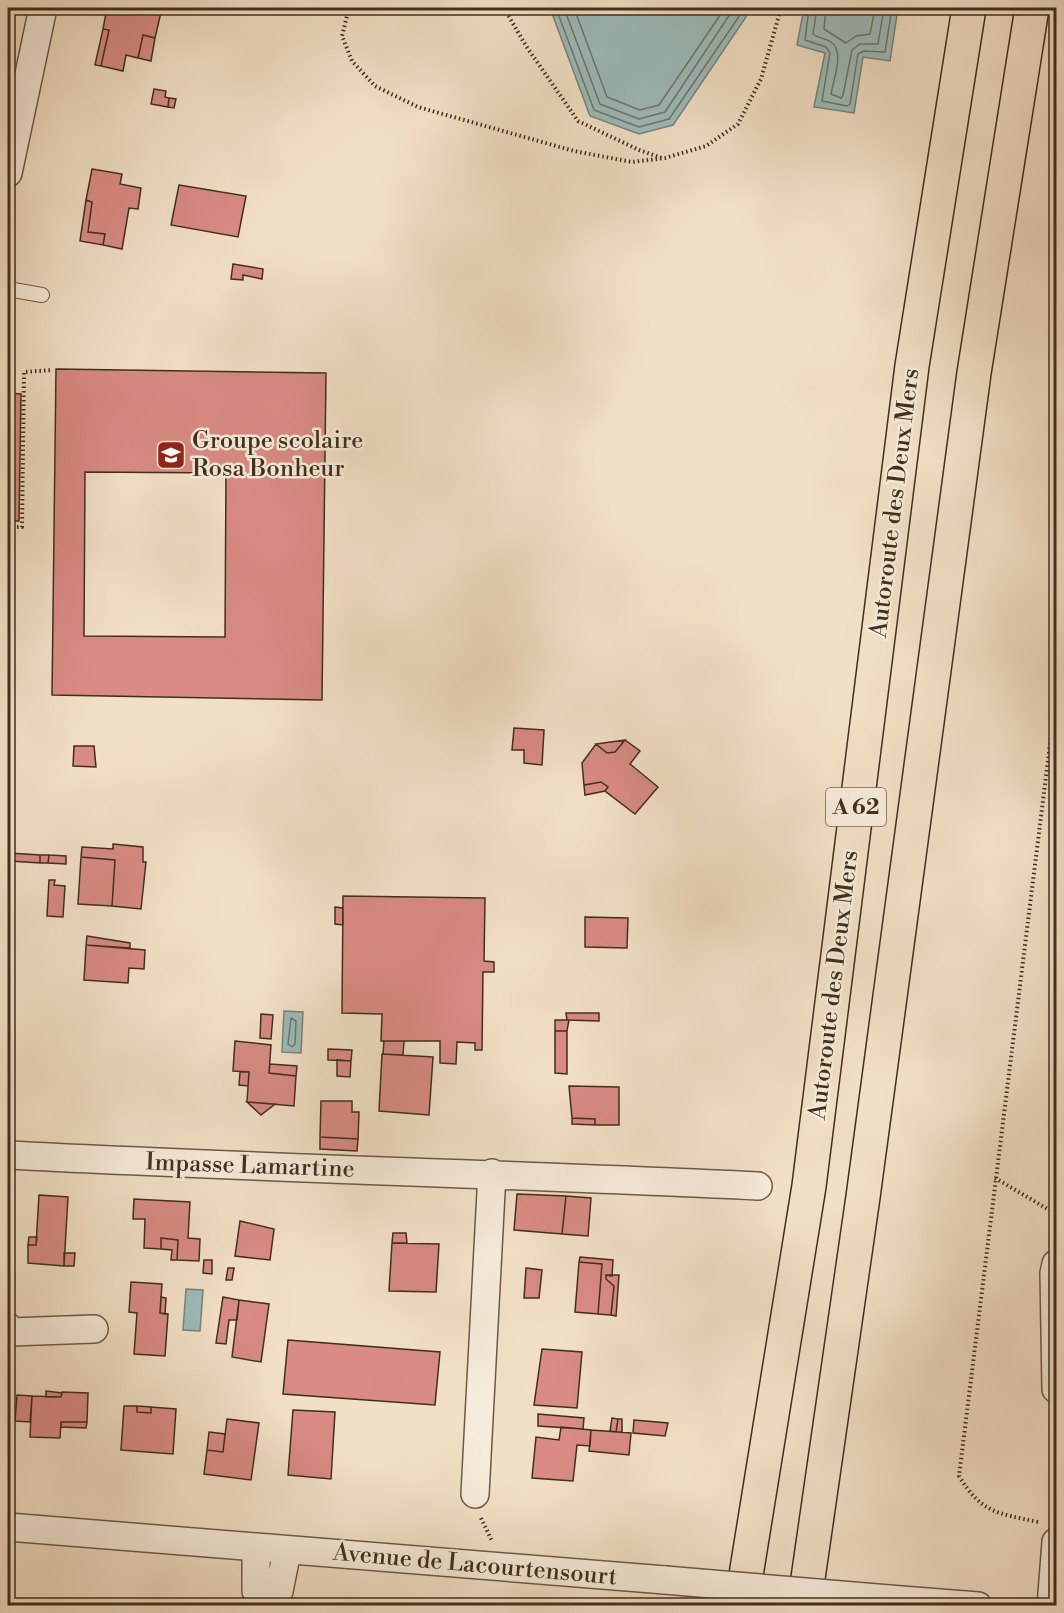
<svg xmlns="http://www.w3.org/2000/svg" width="1064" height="1613" font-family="'Libre Bodoni',serif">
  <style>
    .water { fill: #9cbcbb; stroke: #77837c; stroke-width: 1.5 }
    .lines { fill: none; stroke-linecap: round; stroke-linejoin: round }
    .shore { stroke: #6e756c; stroke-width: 1.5 }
    .building { fill: #d98b84; stroke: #402e1d; stroke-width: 1.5; fill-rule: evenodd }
    .service-casing { stroke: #6c5a47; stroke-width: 16 }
    .minor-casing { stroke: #6c5a47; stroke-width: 30 }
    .motorway-casing { stroke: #402e1d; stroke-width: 36 }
    .path { stroke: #402e1d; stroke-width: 4; stroke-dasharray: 1.5 3; stroke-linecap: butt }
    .service { stroke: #f7ebda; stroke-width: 14 }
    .minor { stroke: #f7ebda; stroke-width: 27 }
    .motorway { stroke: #f2e0c6; stroke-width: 33 }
    .minor-bridge-casing { stroke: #6c5a47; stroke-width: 30; stroke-linecap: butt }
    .minor-bridge { stroke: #f7ebda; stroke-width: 27 }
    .labels { text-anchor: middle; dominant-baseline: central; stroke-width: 5; stroke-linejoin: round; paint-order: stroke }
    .shield { fill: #f7ebda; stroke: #776756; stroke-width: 1.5 }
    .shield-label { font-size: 22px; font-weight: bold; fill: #402e1d }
    .poi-label { font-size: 24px; fill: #402e1d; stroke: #f7ebda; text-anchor: start }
    .street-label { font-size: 24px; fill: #402e1d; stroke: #f7ebda }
  </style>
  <rect width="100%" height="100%" fill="#f2e0c6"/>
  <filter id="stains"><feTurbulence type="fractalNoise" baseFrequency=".00333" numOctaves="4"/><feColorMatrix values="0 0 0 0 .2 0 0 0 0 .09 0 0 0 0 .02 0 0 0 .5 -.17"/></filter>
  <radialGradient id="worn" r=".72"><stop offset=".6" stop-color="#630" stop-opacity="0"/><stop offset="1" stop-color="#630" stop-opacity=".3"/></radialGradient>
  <!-- water -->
  <path class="water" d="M550 8H748L746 17 673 125 639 134 590 116Z
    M804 8H898L890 61 863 57 854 113 814 107 825 53 797 45Z
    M284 1011 303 1012 301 1053 282 1052Z
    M186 1289 203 1290 200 1331 183 1330Z"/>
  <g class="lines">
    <!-- shore -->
    <path class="shore" d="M556 8 594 110 639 127 669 119 740 15 742 8
      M564 8 600 104 639 119 665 112 734 8
      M574 8 607 97 640 110 659 105 725 8
      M809 8 805 40 826 47 830 53 822 101 847 106 850 104 858 54 864 51 885 52 892 8
      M817 8 813 34C818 38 825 38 831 42 845 51 833 81 831 94L841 98 843 95 852 50 860 44H878L884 8
      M826 8 824 29 846 43 856 36 870 34 875 8
      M291 1018 296 1021 295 1044 292 1047 288 1044Z"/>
  </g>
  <!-- building -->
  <path class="building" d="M107 8H162L155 38 143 35 138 58 126 55 123 71 101 66 109 30 103 29Z
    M103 29 109 30 101 66 95 65Z
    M143 35 155 38 151 61 138 58Z
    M154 89 166 91 165 97 169 98 168 107 151 104Z
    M169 98 176 99 174 108 168 107Z
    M92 169 122 174 120 184 141 188 138 209 129 208 122 249 103 245 105 234 88 232 92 202 86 200Z
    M179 185 246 196 238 237 171 225Z
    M86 200 92 202 88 232 105 234 103 245 80 241Z
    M233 264 263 269 262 279 243 275V280L231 279Z
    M56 369 326 373 322 700 52 695ZM85 472 226 473 225 637 84 636Z
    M8 393 21 394 19 521H8Z
    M8 640H13V653H8Z
    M514 728 544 730 542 765 524 763V750H512Z
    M625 740 640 751 630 764 658 787 635 814 605 791 608 787 601 782 584 785 582 763 596 744 607 753 615 752Z
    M625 740 615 752 607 753 596 744Z
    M74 746H94L96 767 73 766Z
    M601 782 608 787 605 791 585 795 584 785Z
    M113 844 143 847V862H146L141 909 112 906 115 860 81 857 82 847 113 849Z
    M9 853 40 855V863L9 861Z
    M40 855H49L48 863H40Z
    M49 855 66 856V864L48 863Z
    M81 857 115 860 112 906 78 904Z
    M49 880H55L54 885 65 886 63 917 47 916Z
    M343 896 485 898 484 961 494 962V972H483L482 1050H475V1043L457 1042 456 1064 440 1063V1041H381L382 1014 342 1013Z
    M335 907 343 908V925L335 924Z
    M585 917 628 918 627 948 585 947Z
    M87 936 130 943V948L86 945Z
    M86 945 145 950 144 969 129 968 128 983 84 980Z
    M566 1013H599V1021L567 1020Z
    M261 1014 273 1015 271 1039 260 1038Z
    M555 1020H569L567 1031H555Z
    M555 1031H567V1074L555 1073Z
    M235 1041 271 1045 269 1073 296 1076 294 1106 247 1102 249 1072 233 1071Z
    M384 1041H404L403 1055 383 1054Z
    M328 1049 352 1050 351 1061 328 1060Z
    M382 1054 433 1057 429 1115 379 1111Z
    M337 1060 351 1061 350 1077 337 1076Z
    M270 1064 297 1066 296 1076 269 1073Z
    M240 1072H249L248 1086 239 1085Z
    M569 1086 619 1087V1125H595V1119L572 1118Z
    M321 1101H352V1112H359L358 1139 320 1137Z
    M247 1102 275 1104 261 1115Z
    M572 1118 595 1119V1125L572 1124Z
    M320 1137 358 1139 357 1151 320 1149Z
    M517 1194 566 1196 562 1234 514 1230Z
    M39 1195 68 1197 64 1266 28 1263V1245H36Z
    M566 1196 591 1198 588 1236 562 1234Z
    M134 1199 190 1202 188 1238 200 1239 199 1261 177 1260 178 1240 161 1238V1249L144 1248 145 1219H133Z
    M240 1221 274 1229 270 1260 235 1256Z
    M393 1233H406L407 1243H392Z
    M29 1237H37L36 1245H28Z
    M161 1238 178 1240 177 1260H171L172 1250 161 1249Z
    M392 1243 439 1244 436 1292 389 1291Z
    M64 1253H75L74 1266H64Z
    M580 1257 613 1260 612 1276 606 1275V1279L614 1286 611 1315 598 1314 602 1264 579 1262Z
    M204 1260H212V1274L203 1273Z
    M579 1262 602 1264 598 1314 575 1312Z
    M228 1268H234L232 1280H226Z
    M526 1268 542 1270 539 1298H524Z
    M606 1275H619L616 1316 611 1315 614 1286 606 1279Z
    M131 1282 162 1284 160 1313 168 1314 165 1356 134 1354 137 1313 129 1312Z
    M161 1297 166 1298 165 1314 160 1313Z
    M223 1297 239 1300 237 1320H229L226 1344 216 1343Z
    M239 1300 269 1304 261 1362 232 1357Z
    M288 1340 440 1352 435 1405 283 1394Z
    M542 1349 582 1352 577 1408 534 1405Z
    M46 1391 62 1393 61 1397H46Z
    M62 1392 88 1393 87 1422H61L60 1438 30 1437 32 1396 61 1397Z
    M17 1395 32 1396 30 1422 15 1421Z
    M124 1406H137V1412L151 1413V1407L176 1409 173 1454 121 1450Z
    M137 1406 151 1407V1413L137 1412Z
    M293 1410 335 1412 331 1479 288 1475Z
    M538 1414 584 1418 583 1429 538 1426Z
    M612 1418 618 1419 616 1432 610 1431Z
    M227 1419 259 1423 251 1480 204 1474 207 1450 223 1452Z
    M618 1419H622V1432H616Z
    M634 1420 668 1423 665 1436 633 1433Z
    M61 1422H87L86 1428 61 1427Z
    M561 1427 591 1430 590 1446 577 1445 573 1481 532 1478 536 1437 559 1440Z
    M591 1430 631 1433 629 1455 589 1451Z
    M209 1432 225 1434 223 1452 207 1450Z"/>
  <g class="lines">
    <!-- service casing -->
    <g class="service-casing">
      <path id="service" d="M8 289 42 295"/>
    </g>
    <!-- minor casing -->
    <g class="minor-casing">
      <path id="minor" d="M8 173 43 8
        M8 1155C258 1168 508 1174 758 1186
        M1056 1264 1054 1273 1056 1389
        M8 1327 11 1332 94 1329
        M475 1494 492 1173
        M8 1527 665 1580
        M256 1548V1591L267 1606
        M889 1599 978 1606
        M273 1606 279 1591 287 1551
        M1051 1606 1056 1542"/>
    </g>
    <!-- motorway casing -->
    <g class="motorway-casing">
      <path id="motorway" d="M741 1606 809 1186 912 366 969 8
        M804 1606 863 1197 974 373 1032 8"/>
    </g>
    <!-- path -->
    <path class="path" d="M349 8 342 36 352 61 375 86 418 107 574 151 632 162 665 158 706 146 738 124 761 79 781 8
      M504 8 526 46 578 121 639 150 662 158
      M8 527H22L24 372 52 370
      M995 1178 1056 1214
      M481 1518 492 1541
      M1038 1522C998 1513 982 1514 959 1476L1056 696"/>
    <!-- service -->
    <use href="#service" class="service"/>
    <!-- minor -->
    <use href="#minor" class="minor"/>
    <!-- motorway -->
    <use href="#motorway" class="motorway"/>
    <!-- minor-bridge casing -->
    <g class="minor-bridge-casing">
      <path id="minor-bridge" d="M665 1580 889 1599"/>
    </g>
    <!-- minor-bridge -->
    <use href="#minor-bridge" class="minor-bridge"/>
  </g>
  <!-- icons -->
  <defs>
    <g id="school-square" transform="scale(1.5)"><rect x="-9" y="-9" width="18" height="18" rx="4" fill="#8f2418" stroke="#f7ebda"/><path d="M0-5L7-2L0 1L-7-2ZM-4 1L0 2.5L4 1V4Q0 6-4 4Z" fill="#fff"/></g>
  </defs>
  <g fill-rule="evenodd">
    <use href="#school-square" x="171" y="455"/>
  </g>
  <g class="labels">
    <!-- shield labels -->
    <rect class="shield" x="826" y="788" width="60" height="38" rx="4.5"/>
    <g class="shield-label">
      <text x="856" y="807">A 62</text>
    </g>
    <!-- poi labels -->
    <g class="poi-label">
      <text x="192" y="441">Groupe scolaire<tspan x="192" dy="28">Rosa Bonheur</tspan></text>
    </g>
    <!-- street labels -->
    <g class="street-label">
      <text transform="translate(895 503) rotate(-83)">Autoroute des Deux Mers</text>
      <text transform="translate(834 985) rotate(-83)">Autoroute des Deux Mers</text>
      <text transform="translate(250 1166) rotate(2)">Impasse Lamartine</text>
      <text transform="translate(475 1565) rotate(5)">Avenue de Lacourtensourt</text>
    </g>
  </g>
  <!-- margin -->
  <rect width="1064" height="1613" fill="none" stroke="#f2e0c6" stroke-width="30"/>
  <rect x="9" y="9" width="1046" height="1595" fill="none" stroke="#402e1d" stroke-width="3"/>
  <rect x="15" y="15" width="1034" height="1583" fill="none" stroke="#402e1d" stroke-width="1.5"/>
  <rect width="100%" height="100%" filter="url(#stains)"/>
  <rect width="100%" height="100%" fill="url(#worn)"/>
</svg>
